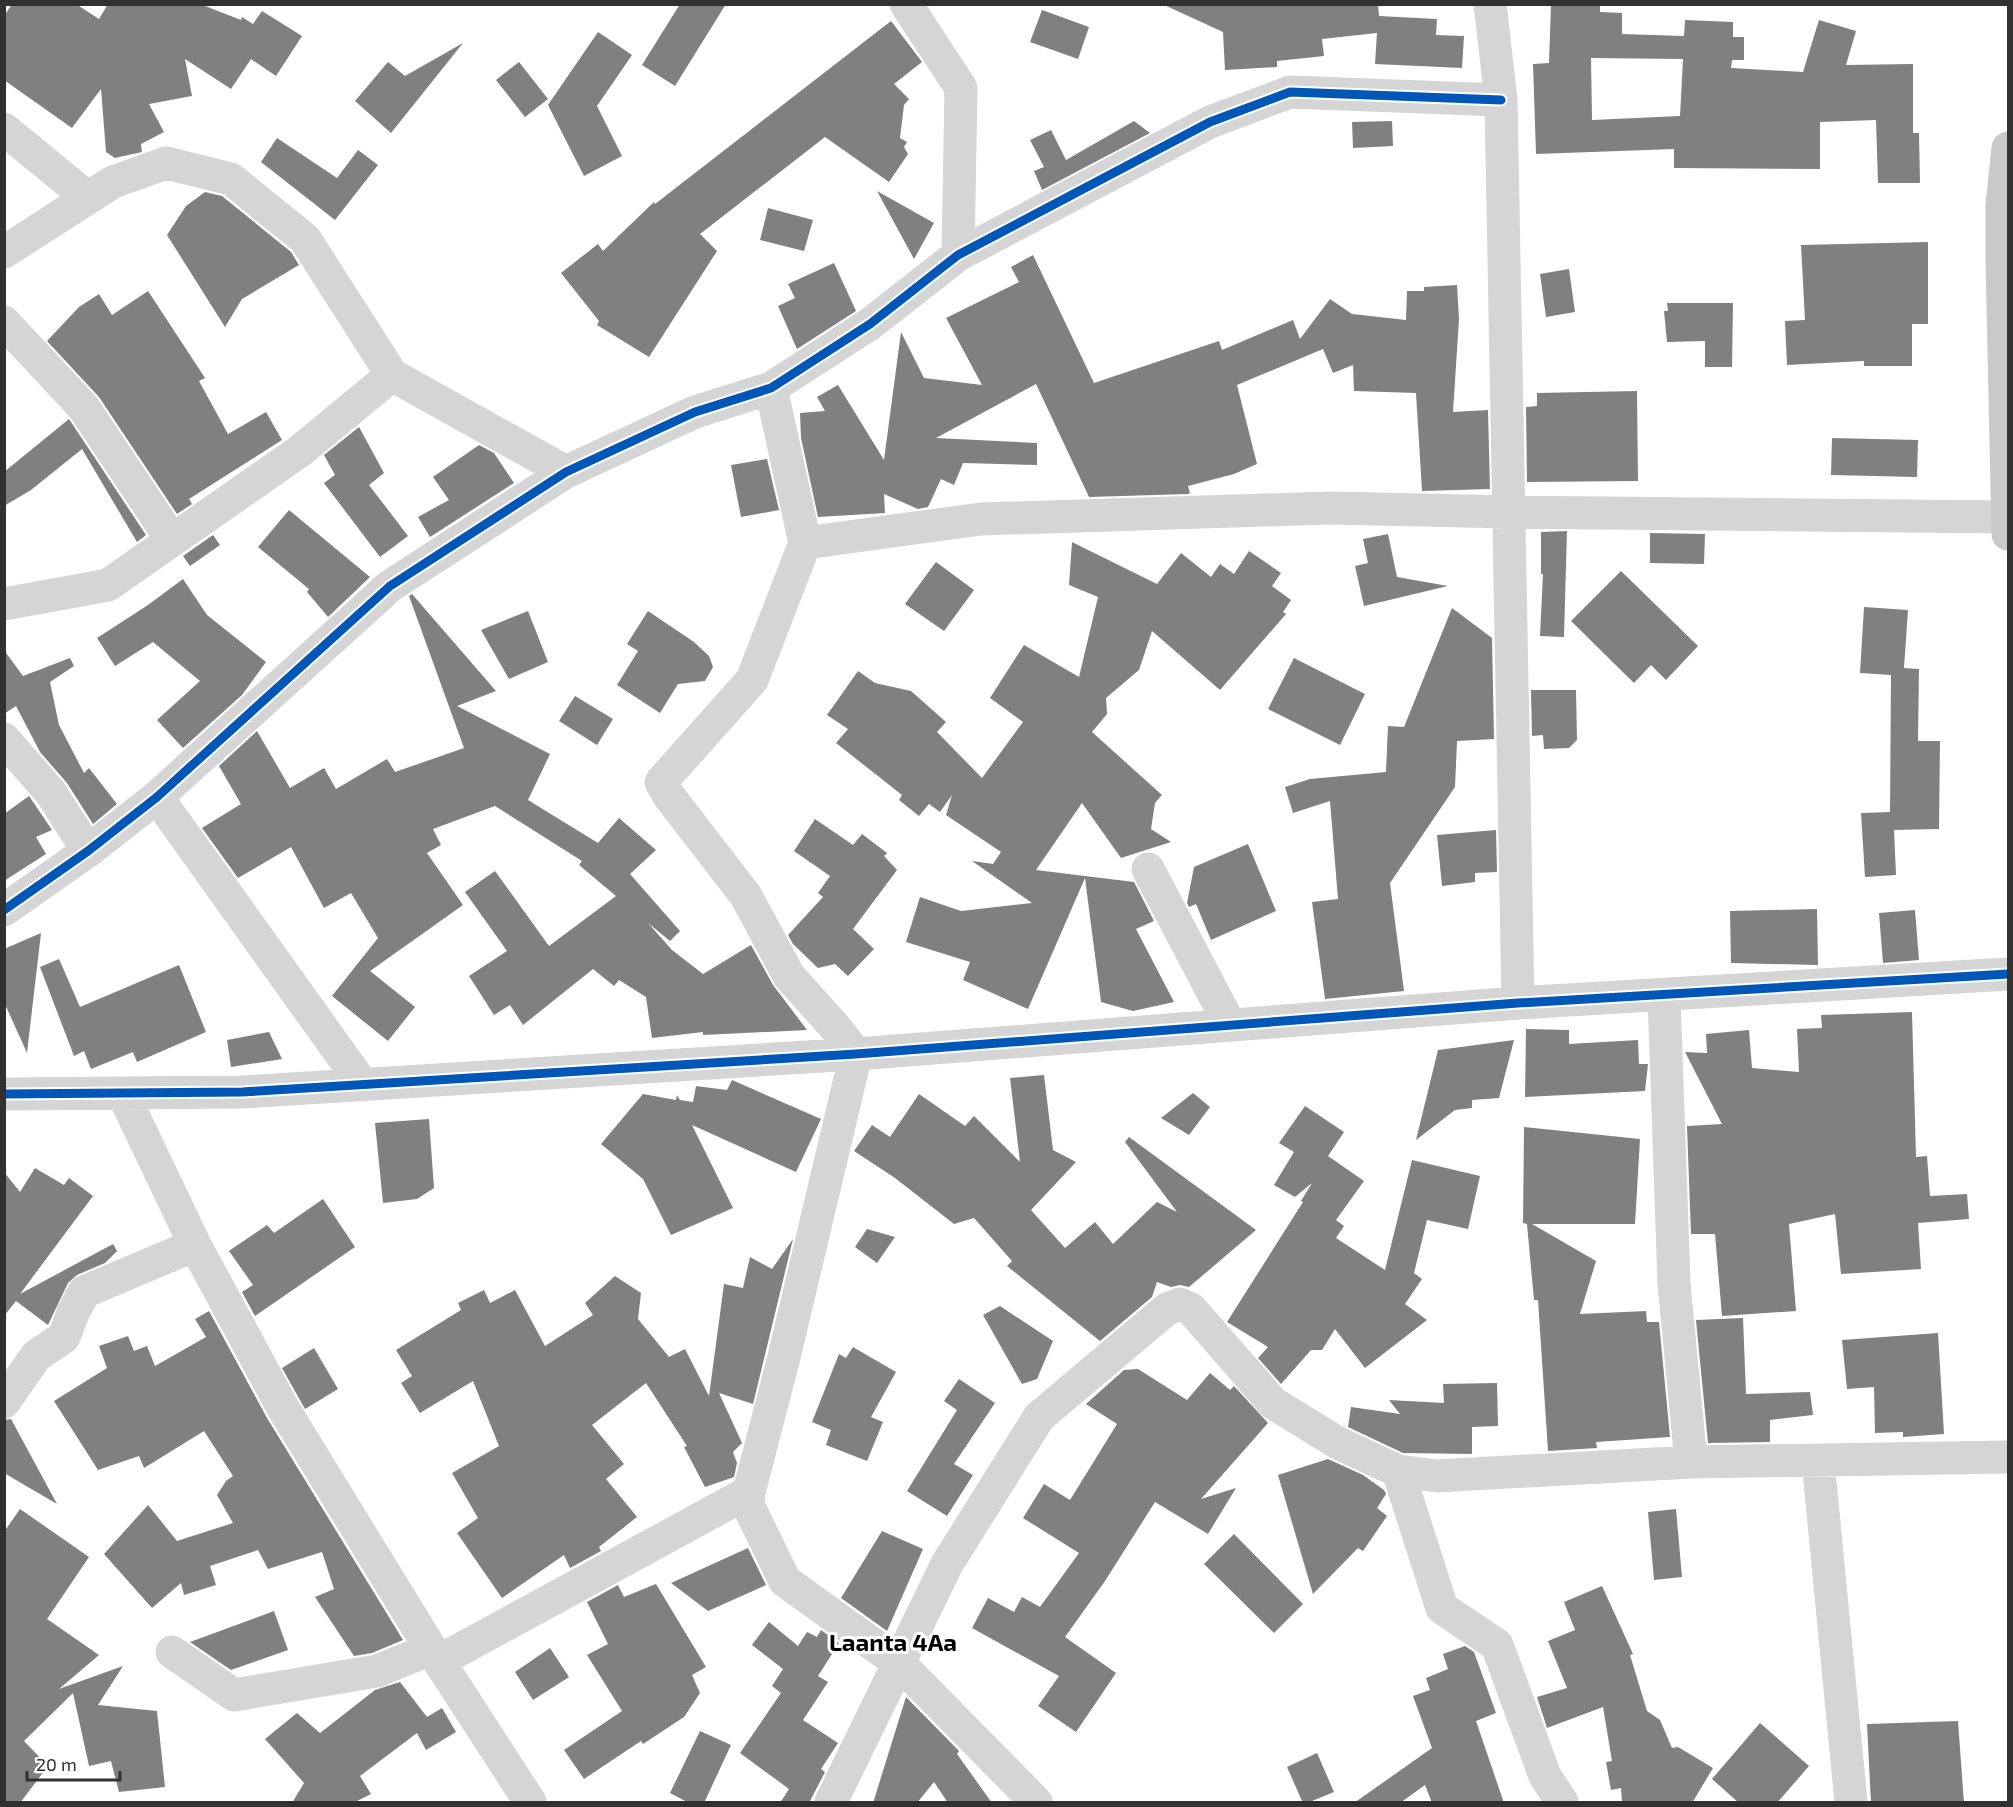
<svg xmlns="http://www.w3.org/2000/svg" width="2013" height="1807" font-family="'Exo 2',sans-serif">
  <style>
    .building { fill: #808080; fill-rule: evenodd }
    .lines { fill: none; stroke-linecap: round; stroke-linejoin: round }
    .minor { stroke: #d5d5d5; stroke-width: 33 }
    .primary { stroke: #c9c9c9; stroke-width: 33 }
    .cycleway-casing { stroke: #fff; stroke-width: 13 }
    .cycleway { stroke: #0057b8; stroke-width: 9 }
    .labels { text-anchor: middle; dominant-baseline: central; stroke-width: 6; stroke-linejoin: round; paint-order: stroke }
    .district-label { font-size: 24px; font-weight: bold; fill: #000; stroke: #fff }
  </style>
  <rect width="100%" height="100%" fill="#fff"/>
  <!-- building -->
  <path class="building" d="M12 4H76L99 19 108 4H200L241 20 242 17 253 24 262 11 302 36 276 76 251 59 231 89 185 59 192 96 149 104 164 132 141 144 142 152 115 158 106 152 101 89 72 128 4 80V16Z
    M680 4H726L675 86 642 65Z
    M1162 4H1378L1379 16 1437 19 1436 35 1464 36 1462 68 1375 64 1377 33 1322 39 1324 56 1277 61V67L1225 70 1223 32Z
    M1551 4H1600V12L1622 13V34L1684 36 1685 20 1733 22V37H1744V60H1732L1731 68 1803 72 1819 20 1856 31 1846 65 1913 64V133H1919L1920 183H1878L1876 120 1820 122V169L1674 168V149L1536 154 1533 64 1549 63ZM1591 58 1683 59 1680 116 1592 120Z
    M1042 10 1089 27 1078 59 1030 42Z
    M891 21 922 62 894 84 909 99 904 105 900 138 907 142 904 147 908 154 889 182 825 137 700 234 717 251 649 357 597 325 599 321 561 273 598 244 603 251 654 202 655 204Z
    M598 32 632 55 597 106 622 156 584 176 548 105Z
    M463 43 391 133 355 101 388 62 405 76Z
    M519 62 548 99 525 117 496 80Z
    M1134 121 1150 133 1042 190 1034 171 1044 167 1030 140 1051 130 1066 160Z
    M1392 121 1393 146 1353 148 1352 122Z
    M277 138 337 178 358 150 378 165 335 220 261 162Z
    M877 191 934 223 914 259Z
    M205 192 222 196 291 252 299 265 242 299 225 327 167 235 186 206Z
    M768 208 813 220 804 251 760 240Z
    M1928 242V324H1912V366H1864V361L1787 365 1785 321 1805 320 1801 245Z
    M1033 255 1094 383 1219 341 1222 350 1293 320 1300 339 1330 299 1352 314 1406 320 1407 291H1424V287L1457 285 1459 319 1453 412 1488 410 1490 489 1422 491 1416 393 1354 391 1353 365 1333 373 1323 349 1237 385 1257 464 1234 474 1188 486 1190 493 1188 494 1089 497 1036 384 936 438 1037 443V465L963 463 954 485 941 479 928 507 918 509 884 494 885 513 818 517 801 438 800 413 825 411 817 397 838 385 884 460 901 332 924 378 982 385 946 318 1019 282 1011 267Z
    M834 263 856 311 797 349 778 306 795 298 788 284Z
    M1569 269 1575 312 1546 317 1540 274Z
    M148 291 205 378 199 381 228 434 266 412 282 440 189 499 192 504 177 514 99 397 47 341 79 307 99 294 112 315Z
    M1667 303H1733L1732 367H1705V341L1667 342 1664 311H1668Z
    M1637 391 1638 481 1527 482 1526 407 1537 406V393Z
    M69 419 146 535 137 542 82 449 31 490 4 506V472Z
    M359 427 384 473 369 485 408 536 380 557 324 483 335 475 324 455Z
    M1832 438 1918 440 1917 477 1831 475Z
    M479 445 494 453 514 483 430 537 418 517 449 500 433 477Z
    M767 459 779 510 741 517 731 465Z
    M289 510 370 577 328 617 307 592 309 589 258 547Z
    M1541 532 1567 531 1564 637 1540 636 1543 574H1541Z
    M1650 533 1705 534 1704 564 1650 563Z
    M1388 534 1397 577 1448 586 1364 606 1355 566 1368 563 1363 539Z
    M213 535 220 545 190 566 183 556Z
    M1072 542 1157 584 1181 553 1211 577 1220 564 1234 574 1249 551 1281 573 1272 586 1291 600 1283 612 1286 614 1220 690 1152 631 1139 670 1106 698 1107 714 1092 732 1162 795 1155 803 1151 829 1171 842 1121 858 1082 803 1036 870 1134 882 1154 921 1136 929 1174 1002 1133 1011 1101 1002 1085 878 1028 1009 963 980 970 962 906 942 920 897 961 911 1032 903 972 861 993 864 1001 852 946 815 952 795 940 812 929 804 919 816 899 800 902 795 836 743 848 729 827 715 858 671 875 683 911 691 946 722 937 732 982 778 1023 722 990 698 1024 645 1079 677 1098 597 1069 585Z
    M936 562 974 590 944 631 905 604Z
    M1621 571 1698 646 1666 680 1651 665 1634 683 1571 621Z
    M183 579 207 615 266 662 242 695 183 748 157 720 200 681 153 642 115 666 97 638 148 605Z
    M412 594 496 691 457 706 550 754 528 800 598 843 619 818 656 850 630 874 680 931 670 941 648 923 672 950 703 974 751 945 773 985 807 1030 703 1035V1032L652 1038 646 997 619 980 614 986 593 969 523 1025 510 1005 494 1015 469 976 507 951 465 892 495 871 549 946 616 896 579 865 582 861 495 806 433 829 441 845 427 853 463 905 370 971 415 1007 388 1041 332 996 378 938 351 893 324 908 291 847 238 878 202 828 241 804 219 766 257 731 290 788 324 768 336 789 387 759 395 772 464 748 409 596Z
    M1864 607 1908 610 1904 668 1919 669 1918 741H1940L1939 829 1894 830 1896 875 1865 877 1861 813 1890 812 1891 675 1860 673Z
    M1452 608 1492 638 1494 739 1457 741 1455 787 1390 883 1404 991 1325 999 1312 902 1338 899 1330 801 1293 813 1285 787 1310 779 1386 772 1388 726 1404 727Z
    M528 611 548 662 509 679 481 630Z
    M648 611 694 642 709 656 713 667 705 681 678 684 660 713 617 685 638 651 627 644Z
    M4 650 23 676 70 658 74 666 50 682 59 725 84 773 89 768 117 804 93 824 67 783 40 752 16 706 4 714Z
    M1294 658 1365 694 1340 745 1268 709Z
    M1531 690H1576L1577 740 1569 748 1544 749 1543 735 1532 736Z
    M575 696 613 719 597 745 559 721Z
    M29 796 52 830 36 837 46 854 4 881V814Z
    M815 819 853 845 862 834 887 853 884 856 897 870 853 929 874 949 848 976 835 964 818 968 793 944 788 935 823 897 818 893 830 876 794 851Z
    M1496 830 1497 872 1475 873V882L1442 886 1437 835Z
    M1248 844 1276 911 1211 940 1196 904 1189 907 1187 903 1194 867Z
    M1817 909 1818 965 1731 963 1730 911Z
    M1915 910 1919 960 1883 963 1879 913Z
    M41 933 27 1053 4 1002V949Z
    M59 959 80 1007 179 965 206 1032 137 1062 133 1052 91 1069 84 1051 74 1056 40 967Z
    M1912 1012 1916 1157 1927 1156 1930 1196 1967 1194 1969 1219 1918 1223 1921 1269 1841 1274 1835 1214 1789 1224 1796 1311 1722 1316 1715 1234H1691L1687 1126 1722 1124 1685 1052 1707 1053 1706 1034 1749 1030 1752 1068 1799 1072 1797 1029 1822 1028 1821 1015Z
    M1526 1029 1569 1030V1044L1638 1040 1639 1064H1648L1645 1091 1525 1097Z
    M269 1032 282 1059 231 1067 227 1040Z
    M1514 1040 1499 1098 1472 1100V1108L1455 1110 1416 1140 1438 1050Z
    M1044 1075 1053 1150 1076 1162 1031 1210 1065 1248 1095 1222 1113 1244 1157 1202 1177 1212 1125 1142 1129 1137 1256 1230 1189 1287 1180 1285 1171 1287 1157 1282 1152 1297 1100 1341 1007 1266 1012 1261 974 1218 954 1224 895 1178 854 1151 872 1125 890 1137 919 1094 965 1126 974 1116 1020 1162 1010 1078Z
    M732 1080 821 1119 796 1172 692 1125 733 1208 671 1235 643 1179 601 1144 643 1094 676 1100 677 1095 680 1100 693 1102 696 1086 727 1090Z
    M1193 1093 1210 1107 1189 1135 1161 1118Z
    M1305 1106 1344 1132 1328 1156 1364 1181 1336 1220 1344 1226 1336 1238 1385 1270 1412 1160 1480 1176 1468 1229 1427 1220 1414 1273 1422 1279 1405 1304 1427 1320 1365 1368 1335 1329 1322 1350H1311L1281 1384 1258 1358 1268 1347 1227 1322 1303 1202 1301 1201 1312 1183 1295 1197 1274 1185 1294 1152 1279 1143Z
    M429 1119 434 1188 417 1199 383 1203 375 1123Z
    M1524 1127 1640 1139 1635 1224H1532L1596 1261 1580 1314 1646 1311 1647 1322H1659L1670 1437 1596 1442 1597 1448 1548 1451 1538 1300H1534L1527 1224 1523 1223Z
    M35 1168 64 1185 69 1178 93 1196 20 1294 113 1244 117 1251 105 1263 77 1275 68 1283 48 1325 16 1301 4 1316V1172L20 1192Z
    M323 1199 355 1247 255 1316 242 1292 253 1285 229 1251 267 1225 274 1233Z
    M867 1229 895 1237 877 1263 855 1247Z
    M793 1239 753 1404 719 1393 742 1443 733 1452 737 1463 734 1477 705 1487 684 1447 687 1446 646 1383 592 1425 624 1464 606 1479 637 1517 599 1547 601 1551 570 1568 564 1555 502 1598 457 1533 478 1518 452 1473 499 1446 473 1381 420 1413 401 1383 412 1376 396 1350 461 1310 458 1303 484 1290 490 1303 515 1290 545 1346 593 1315 585 1303 615 1276 641 1293 638 1319 669 1357 685 1349 709 1396 724 1284 743 1288 750 1257 772 1269Z
    M1000 1306 1053 1341 1037 1379 1022 1384 983 1315Z
    M209 1311 267 1418 403 1640 372 1653 354 1656 315 1597 334 1589 322 1552 268 1569 258 1550 210 1566 216 1585 184 1595 181 1583 152 1608 104 1554 148 1505 177 1541 233 1523 217 1495 226 1481 233 1476 204 1431 144 1468 139 1456 98 1470 54 1401 107 1368 99 1346 128 1336 134 1351 147 1346 155 1366 206 1337 195 1319Z
    M1743 1318 1746 1394 1810 1392 1813 1415 1770 1420V1442L1708 1443 1696 1320Z
    M1938 1333 1944 1434 1903 1437V1432L1875 1433 1874 1387 1847 1389 1842 1340Z
    M853 1347 896 1372 871 1417 883 1422 867 1461 826 1445 831 1430 812 1422 839 1354 846 1358Z
    M314 1348 338 1389 305 1409 282 1368Z
    M1138 1369 1187 1400 1210 1373 1230 1390 1234 1386 1268 1423 1201 1499 1236 1488 1208 1534 1155 1502 1105 1581 1065 1637 1116 1673 1076 1732 1038 1706 1059 1676 972 1628 988 1598 1014 1612 1022 1597 1040 1607 1079 1553 1023 1518 1044 1484 1070 1500 1117 1424 1086 1404 1124 1370Z
    M959 1379 995 1403 954 1464 973 1475 947 1516 907 1491 957 1410 944 1401Z
    M1497 1383 1498 1426 1472 1427V1454L1403 1453 1348 1427 1351 1407 1400 1414 1389 1400 1444 1403 1443 1384Z
    M11 1419 57 1504 4 1473V1420Z
    M1328 1459 1363 1475 1384 1490 1386 1494 1377 1508 1387 1516 1363 1551 1358 1548 1313 1594 1278 1475Z
    M20 1509 89 1557 47 1619 99 1655 59 1689 123 1666 98 1705 157 1711 165 1787 119 1792 111 1761 89 1766 73 1693 24 1741 48 1766 20 1803H4V1532Z
    M1676 1509 1682 1577 1654 1580 1648 1512Z
    M882 1531 923 1549 887 1631 841 1598Z
    M1234 1534 1303 1604 1274 1633 1204 1564Z
    M748 1548 766 1585 708 1611 671 1583Z
    M656 1584 706 1667 692 1675 700 1693 684 1717 643 1744 641 1741 584 1779 564 1750 622 1711 587 1655 608 1644 587 1602 618 1585 624 1597Z
    M1602 1586 1633 1654 1630 1655 1647 1711 1660 1720 1672 1748 1678 1747 1713 1768 1692 1803H1622L1621 1788 1611 1790 1606 1762 1612 1761 1603 1707 1547 1728 1537 1697 1567 1688 1548 1641 1575 1630 1564 1602Z
    M274 1611 288 1650 231 1670 190 1642Z
    M769 1622 798 1646 807 1632 817 1637 821 1630 839 1643 818 1676 828 1682 803 1720 838 1743 821 1769 825 1772 809 1803H780L789 1789 740 1753 781 1693 772 1686 783 1669 752 1645Z
    M1465 1646 1474 1652 1496 1713 1476 1721 1504 1803H1432L1425 1785 1400 1803H1354L1432 1748 1413 1696 1430 1690 1426 1678 1448 1669 1443 1654Z
    M550 1648 569 1677 533 1700 515 1672Z
    M400 1682 427 1717 442 1708 456 1732 426 1750 417 1733 360 1776 371 1794 353 1803H292L304 1783 265 1739 297 1713 320 1733 375 1690Z
    M906 1697 959 1751 957 1754 992 1803H948L934 1782 917 1803H873Z
    M1958 1721 1964 1803H1871L1867 1724Z
    M1760 1723 1809 1766 1777 1803H1739L1712 1779Z
    M700 1731 731 1745 704 1803H689L670 1793Z
    M1317 1753 1334 1792 1312 1801H1302L1287 1767Z"/>
  <g class="lines">
    <!-- minor -->
    <path class="minor" d="M906 4 961 88 958 255
      M1490 4 1501 100 1518 1003
      M4 129 88 198
      M4 252 113 182 166 163 231 179 305 239 392 375 566 472
      M4 322 84 408 172 540
      M771 388 805 543 752 680 661 782 669 796 746 896 789 976 835 1027 856 1054 784 1357 749 1492 748 1505 785 1581 899 1663 1036 1802
      M805 543 981 519 1330 508 1511 512 2008 517
      M4 604 108 585 300 451 392 375
      M4 739 51 793 88 851
      M157 797 363 1085
      M1148 869 1230 1025
      M4 910 88 851 157 797 390 586 566 472 695 412 771 388 870 324 958 255 1210 122 1290 92 1501 100
      M1664 995 1674 1284 1691 1462
      M4 1094 242 1092 856 1054 1518 1003 2008 974
      M123 1094 195 1245 283 1408 431 1649 530 1802
      M4 1402 36 1356 64 1337 73 1313 84 1292 195 1245
      M1818 1461 1851 1802
      M1398 1471 1442 1608 1497 1645 1545 1776 1562 1802
      M172 1652 234 1695 377 1671 431 1649
      M439 1661 749 1492
      M831 1802 947 1564 1039 1417 1167 1309 1180 1304 1191 1309 1273 1403 1338 1443 1398 1471 1437 1476 1691 1462 2008 1457"/>
    <!-- primary -->
    <path class="primary" d="M2008 148 2002 205V261L2008 534"/>
    <!-- cycleway casing -->
    <g class="cycleway-casing">
      <path id="cycleway" d="M4 910 88 851 157 797 390 586 566 472 695 412 771 388 870 324 958 255 1210 122 1290 92 1501 100
        M4 1094 242 1092 856 1054 1518 1003 2008 974"/>
    </g>
    <!-- cycleway -->
    <use href="#cycleway" class="cycleway"/>
  </g>
  <g class="labels">
    <!-- district labels -->
    <g class="district-label">
      <text x="893" y="1641">Laanta 4Aa</text>
    </g>
  </g>
  <!-- border -->
  <rect width="2013" height="1807" fill="none" stroke="#313131" stroke-width="12"/>
  <!-- scale -->
  <path d="M27 1771v9h93v-9" fill="none" stroke="#313131" stroke-width="3"/>
  <text x="36" y="1771" font-size="18" fill="#313131" stroke="#ffffff" stroke-width="4.5" paint-order="stroke">20 m</text>
</svg>
